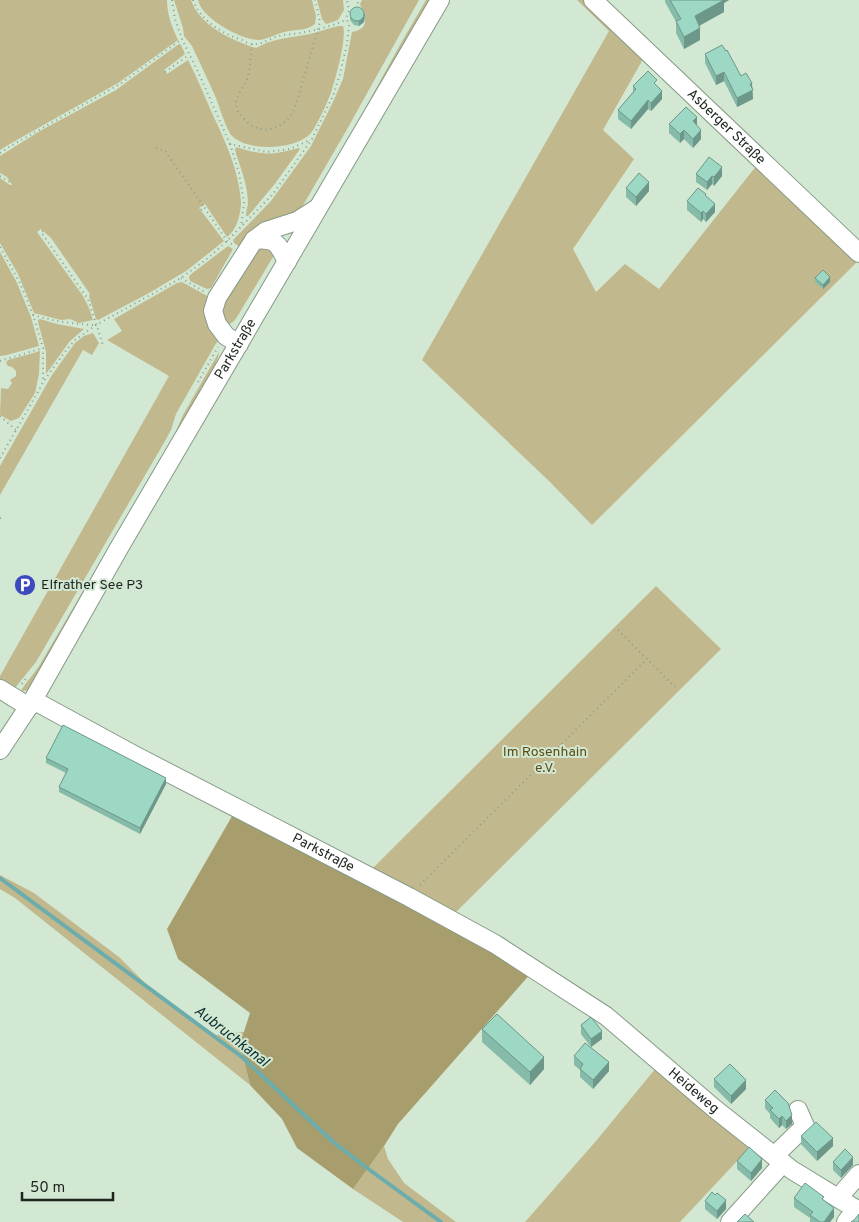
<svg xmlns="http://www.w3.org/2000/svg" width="859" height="1222" font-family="Overpass,sans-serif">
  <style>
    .green { fill: #c2b88d }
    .forest { fill: #a89e6d }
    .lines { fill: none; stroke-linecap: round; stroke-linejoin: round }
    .stream { stroke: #6bacad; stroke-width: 4 }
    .minor-casing { stroke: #869a87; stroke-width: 20 }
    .path { stroke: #8d9e8e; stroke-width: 2; stroke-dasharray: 1 4; stroke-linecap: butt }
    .minor { stroke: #fff; stroke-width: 18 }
    .wall { fill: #86baa9 }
    .shaded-wall { fill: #6d9789 }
    .building { fill: #9cd8c4; stroke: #6d9789 }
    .labels { text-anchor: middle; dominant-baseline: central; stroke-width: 4; stroke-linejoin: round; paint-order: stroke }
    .street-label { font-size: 14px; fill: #1d251e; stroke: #d2e8d3 }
    .poi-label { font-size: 14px; fill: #1d251e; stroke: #d2e8d3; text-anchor: start }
    .park-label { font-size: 14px; fill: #5a4e13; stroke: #d2e8d3 }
    .water-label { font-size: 15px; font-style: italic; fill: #0d2f30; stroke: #d2e8d3 }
  </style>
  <rect width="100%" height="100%" fill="#d2e8d3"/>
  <!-- green -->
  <path class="green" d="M0 0H167C167 14 172 27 178 40L118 83 8 145 0 150Z
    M174 0H191C200 26 231 40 256 48 272 39 287 38 305 35 317 33 328 28 339 26H343C347 37 336 77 332 89 330 98 316 127 311 133 296 150 248 152 232 136 227 131 219 106 216 98 208 80 200 63 192 46L184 36 183 28Z
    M198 0H312L316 16 315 24C305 31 300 29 289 31 280 32 266 40 258 40 241 39 214 24 203 10 201 8 199 3 198 0Z
    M317 0H343L344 10 338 20 326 24 322 19Z
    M362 0H419L346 131 298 214 240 247 234 243 233 240 271 201 311 146 333 102 343 79 352 32C371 28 365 18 360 4Z
    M426 0H434L313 203 401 43Z
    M577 0H584L612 26 643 59 603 130 634 159 573 249 596 292 625 264 659 289 757 165 859 260 592 525 549 481 422 360 609 31Z
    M179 44 181 45 185 54 164 70 167 74 188 60C197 77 204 95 212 113 225 141 239 170 241 202 241 213 237 230 227 237L205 204 199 208 224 241 186 271 149 293 98 320 96 319 89 296 90 294 51 238 41 229 37 232 83 296 89 308 93 320 79 323 70 319 61 320 34 313 18 274 0 243V178L10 185H12L7 177 0 173V156L40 131 116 90Z
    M236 147C262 156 273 155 299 148L300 149 274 185 248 216H246C246 212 247 208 248 204 248 185 240 167 235 150Z
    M228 246 233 249 211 288 207 289 190 281 189 277 190 275Z
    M261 246 276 252 237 317 234 321 227 326 223 322 220 304 252 251Z
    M0 252 17 283 31 317 39 346 7 355 0 356Z
    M182 282 209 297 216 333 218 341 215 345 176 414 171 430 165 441 36 662 15 688 0 679V676L169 376 107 340 122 331 114 319 177 283Z
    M40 319 57 324 84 329 70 341 46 374V352L38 322V320Z
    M93 333 99 343 92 355 83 350 0 495V466L52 375 75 343 84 336Z
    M39 351H40L39 374 35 393 19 418 11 421 0 415 1 388 8 389 12 383 10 380 16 376V371L12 367 8 366 6 363 8 360 37 352Z
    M219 352C218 368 193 403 185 418L181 427 29 690 22 691V689C27 681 34 674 39 666L173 438 183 415Z
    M656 586 721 649 453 915 369 872Z
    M0 875 34 893 119 957 160 998 216 1035 244 1032 240 1044 250 1085 15 898 0 889Z
    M656 1068 753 1144 680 1222H525L596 1141Z
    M384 1146 388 1159 404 1183 456 1222H403L353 1189Z"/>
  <!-- forest -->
  <path class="forest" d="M235 811 532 972 398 1124 384 1146 353 1189 297 1148 282 1119 250 1085 240 1044 250 1013 178 959 167 929Z"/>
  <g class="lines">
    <!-- stream -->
    <path class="stream" d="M0 878 242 1057 332 1141 363 1165 441 1222"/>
    <!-- minor casing -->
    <g class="minor-casing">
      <g id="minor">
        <path id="s1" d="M593 0 859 253"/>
        <path d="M254 240C276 238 278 243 287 262"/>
        <path d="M239 344 226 336 217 324 213 311 217 298 254 240 266 231 297 221 316 209"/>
        <path d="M0 689 29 707"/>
        <path id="s2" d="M33 700 134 755 409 897 495 944 606 1016 715 1109 792 1170 859 1211"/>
        <path id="s3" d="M0 750 33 700 119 548 440 0"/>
        <path d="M774 1156 805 1126 798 1110"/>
        <path d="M838 1198 859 1174"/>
        <path d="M730 1222 783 1163"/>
        <path d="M846 1222 856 1209"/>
      </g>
    </g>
    <!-- path -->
    <path class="path" d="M172 0 175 19 182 39 199 74 230 144 267 152 290 149 310 140
      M193 0C201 21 221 33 242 40 245 42 249 44 253 44 262 45 270 38 279 36 287 34 297 34 305 32 319 30 333 25 346 20
      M356 8 359 0
      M252 44C250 55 251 68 247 79 244 87 237 94 236 103 236 110 240 115 245 120 259 134 275 132 289 118 292 115 294 109 296 104L320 22 315 0
      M165 72 189 55
      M230 144 239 173 244 203 241 227
      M156 148 165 151 204 207
      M0 153 9 147 120 84 182 39
      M0 176 10 182
      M201 210 204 207 227 241 233 245
      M43 231 41 232 88 299 103 345
      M0 247 21 285 33 315 43 348V382
      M181 278 205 292
      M33 315C53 321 73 324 94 325
      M0 361 43 348
      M198 382 218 347
      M0 416 16 430
      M0 458 39 390 43 382 64 353 75 340 96 325 181 278 208 258 227 241 273 194 312 139 333 96 340 74 347 44 349 25C346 19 346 16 349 11L347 0
      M0 518 4 520
      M618 630 675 687
      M22 684 28 676
      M420 885 647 659"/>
    <!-- minor -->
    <use href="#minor" class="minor"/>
  </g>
  <!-- wall -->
  <path class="wall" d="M665 0H729L724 3V12L699 26 700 40 684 49 676 33V22L665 2Z
    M350 16 365 17 364 22 359 26 354 25 350 20Z
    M705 54 752 89 753 99 737 107 724 81 716 85 705 63Z
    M633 86H657L662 99 651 111 648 109 631 129 618 119V110L633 92Z
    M669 124 697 126 701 139 693 148 684 139 680 143 669 133Z
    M696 174 722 176 714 186 712 184 707 190 696 182Z
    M626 188 649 191 636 206 626 197Z
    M706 196 715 212 706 222 703 219 701 222 687 210V201Z
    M815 278 830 282 823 289 815 282Z
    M46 758 166 784 140 834 59 792V787L66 773 46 763Z
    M581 1025 602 1039 591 1047 581 1034Z
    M482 1029 544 1069 530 1085 482 1042Z
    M574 1056 609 1071 593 1089 580 1077V1070L574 1065Z
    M714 1079 746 1089 731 1104 714 1087Z
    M765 1100 792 1124 786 1129 782 1125 779 1128 770 1118V1114L765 1108Z
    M801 1136 833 1146 817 1161 801 1144Z
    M737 1161 762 1168 751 1181 737 1169Z
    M833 1162 853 1165 841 1178 833 1170Z
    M794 1198 824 1201 834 1217 830 1222H810V1218L794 1207Z
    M705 1201 726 1209 717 1219 705 1209Z"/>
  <!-- shaded-wall -->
  <path class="shaded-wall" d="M720 0H729L724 3V12L695 28V16Z
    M365 13 364 22 359 26V21Z
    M700 28V40L684 49V37Z
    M724 72V81L716 85V76Z
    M752 83 753 99 737 107V98L750 84Z
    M662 91V99L651 111V103Z
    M648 100V109L631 129V121Z
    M697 117V126L693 121Z
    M684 130V139L680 143V134Z
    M701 130V139L693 148V139Z
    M722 167V176L714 186V177Z
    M712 176V184L707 190V182Z
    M649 182V191L636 206V197Z
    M715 204V212L706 222V214Z
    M703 211V219L701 222V213Z
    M830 277V282L823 289V285Z
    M166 778V784L140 834V828Z
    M602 1031V1039L591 1047V1039Z
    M544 1057V1069L530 1085V1072Z
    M609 1062V1071L593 1089V1080Z
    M746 1080V1089L731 1104V1096Z
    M792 1115V1124L786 1129V1121Z
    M782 1116V1125L779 1128V1119Z
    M833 1138V1146L817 1161V1152Z
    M853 1157V1165L841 1178V1170Z
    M762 1159V1168L751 1181V1173Z
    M726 1200V1209L717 1219V1211Z
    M834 1208V1217L830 1222H824Z"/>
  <!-- building -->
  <path class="building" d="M670 0H724L695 16 700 28 684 37 676 21 681 19Z
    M350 14a7 7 0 1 1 14 0a7 7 0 1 1-14 0Z
    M722 45 726 51 727 50 741 76 746 73 752 83 750 84 753 90 737 98 724 72 716 76 705 54Z
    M648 71 657 80 654 83 662 91 651 103 648 100 631 121 618 110 636 89 633 86Z
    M686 107 697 117 693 121 701 130 693 139 684 130 680 134 669 124Z
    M709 157 722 167 714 177 712 176 707 182 696 174Z
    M639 173 649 182 636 197 626 188Z
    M698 188 706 194 705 195 715 204 706 214 703 211 701 213 687 201Z
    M823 270 830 277 823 285 815 278Z
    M63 725 166 778 140 828 59 787 68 769 46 758Z
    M497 1014 544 1057 530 1072 482 1029Z
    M591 1017 602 1031 591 1039 581 1025Z
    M585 1043 609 1062 593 1080 580 1069 583 1064 574 1056Z
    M730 1064 746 1080 731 1096 714 1079Z
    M775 1090 788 1103 792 1115 786 1121 782 1116 779 1119 770 1110 773 1108 765 1100Z
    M816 1122 833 1138 817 1152 801 1136Z
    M749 1147 762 1159 751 1173 737 1161Z
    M845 1149 853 1157 841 1170 833 1162Z
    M805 1183 824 1197 822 1199 834 1208 824 1222H820L810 1215 813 1212 794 1198Z
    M712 1192 715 1195 717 1193 726 1200 717 1211 705 1201Z
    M745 1214 754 1222H737Z
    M859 1214V1222H851L854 1220Z"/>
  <!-- icons -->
  <defs>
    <g id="parking-disc" transform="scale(1.125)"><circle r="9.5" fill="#3d4abe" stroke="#d2e8d3"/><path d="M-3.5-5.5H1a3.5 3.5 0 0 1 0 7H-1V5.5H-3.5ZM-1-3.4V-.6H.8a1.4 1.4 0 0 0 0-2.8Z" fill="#fff"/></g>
  </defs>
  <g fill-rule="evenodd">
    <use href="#parking-disc" x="25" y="585"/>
  </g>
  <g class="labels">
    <!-- street labels -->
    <g class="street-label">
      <text stroke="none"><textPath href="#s1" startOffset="184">Asberger Straße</textPath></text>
      <text stroke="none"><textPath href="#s3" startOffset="465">Parkstraße</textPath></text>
      <text stroke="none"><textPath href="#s2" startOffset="328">Parkstraße</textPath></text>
      <text stroke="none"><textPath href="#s2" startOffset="770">Heideweg</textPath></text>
    </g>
    <!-- poi labels -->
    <g class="poi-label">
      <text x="41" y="585">Elfrather See P3</text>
    </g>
    <!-- park labels -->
    <g class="park-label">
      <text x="545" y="752">Im Rosenhain<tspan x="545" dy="16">e.V.</tspan></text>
    </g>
    <!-- water labels -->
    <g class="water-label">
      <text transform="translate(231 1037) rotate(38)">Aubruchkanal</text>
    </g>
  </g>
  <!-- scale -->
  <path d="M22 1192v8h91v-8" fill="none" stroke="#1d251e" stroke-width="2.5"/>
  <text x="30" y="1192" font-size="15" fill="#1d251e" stroke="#d2e8d3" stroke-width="4" paint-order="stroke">50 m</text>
</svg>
